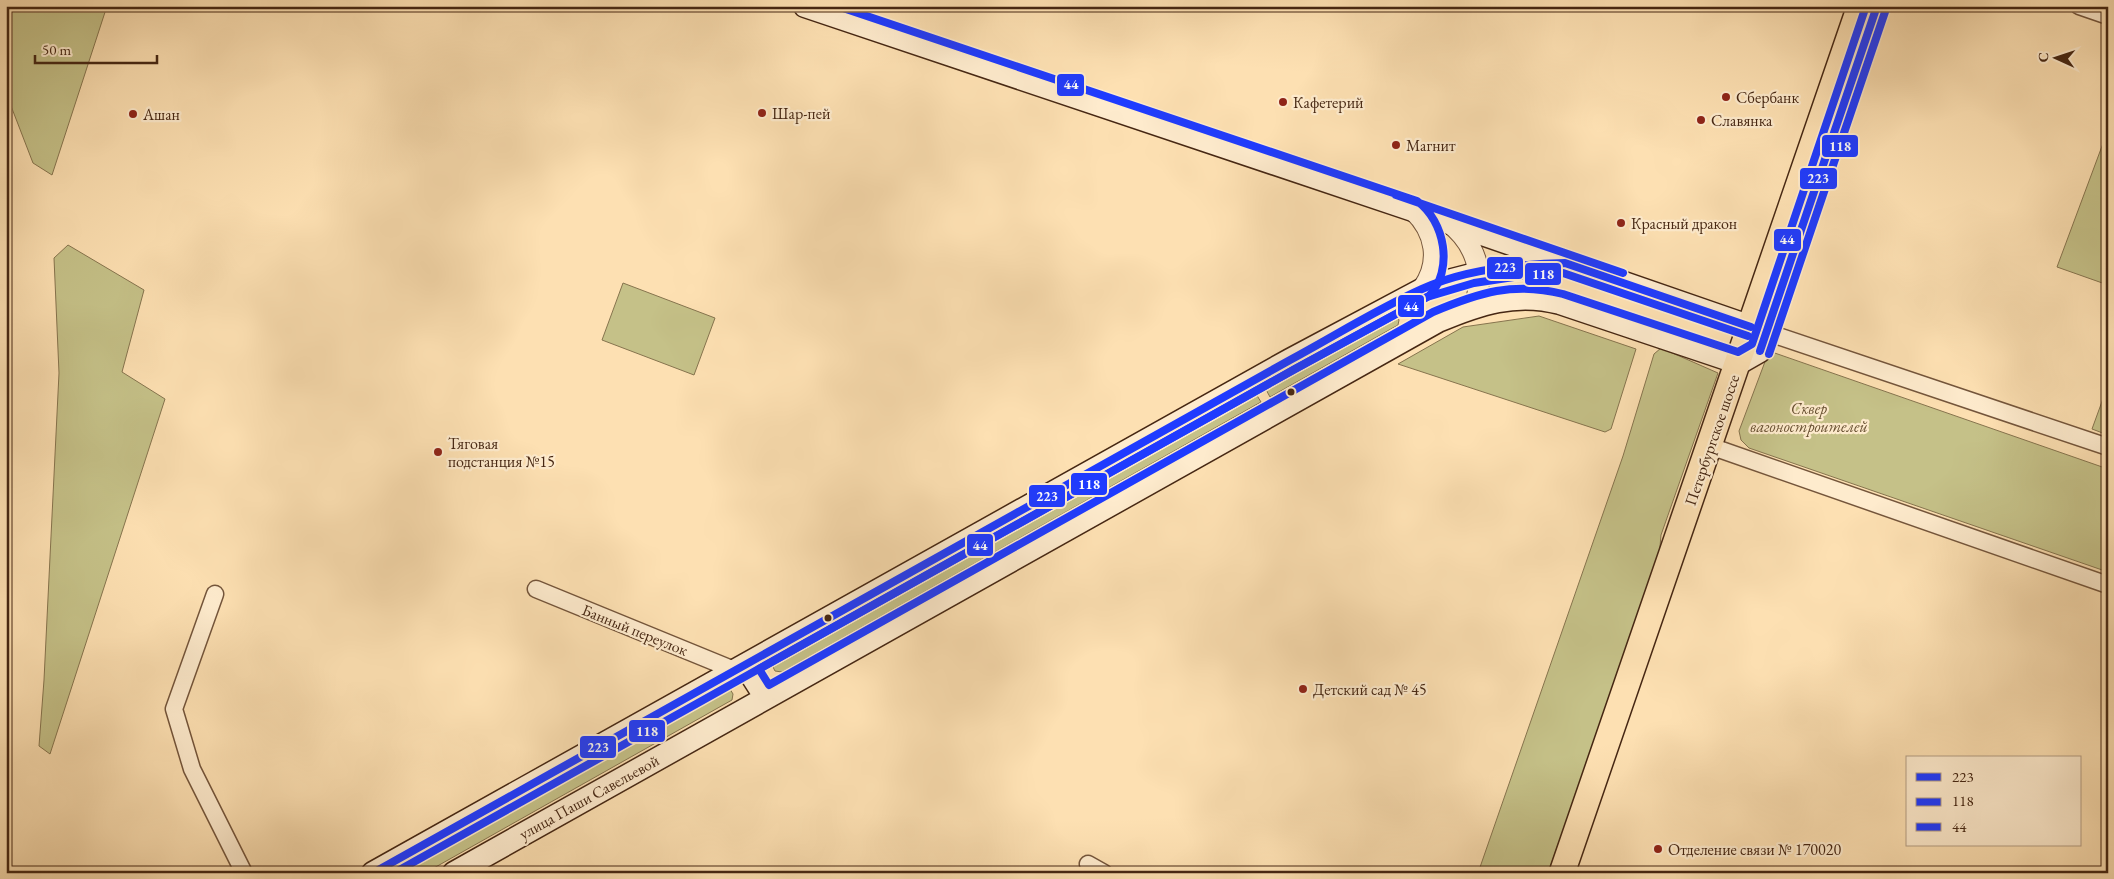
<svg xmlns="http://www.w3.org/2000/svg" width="2114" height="879" font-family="'EB Garamond',serif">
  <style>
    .green { fill: #c5c188; stroke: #86744e }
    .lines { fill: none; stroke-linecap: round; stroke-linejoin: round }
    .minor-casing { stroke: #74553b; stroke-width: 19 }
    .tertiary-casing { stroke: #74553b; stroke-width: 22 }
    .secondary-casing { stroke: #462713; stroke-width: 25 }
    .primary-casing { stroke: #462713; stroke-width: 28 }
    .minor { stroke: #feebcd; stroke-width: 16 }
    .tertiary { stroke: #feebcd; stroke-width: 20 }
    .secondary { stroke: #feebcd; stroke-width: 22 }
    .primary { stroke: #fde0b2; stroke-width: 25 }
    .bus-1-casing { stroke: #feebcd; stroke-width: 11 }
    .bus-2-casing { stroke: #feebcd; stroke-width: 11 }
    .bus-3-casing { stroke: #feebcd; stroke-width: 11 }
    .bus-1 { stroke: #1f3bff; stroke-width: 8 }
    .bus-2 { stroke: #1f3bff; stroke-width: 8 }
    .bus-3 { stroke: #1f3bff; stroke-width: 8 }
    .poi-dot { fill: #8f2418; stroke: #feebcd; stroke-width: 2 }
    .bus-dot { fill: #462713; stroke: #feebcd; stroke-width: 2 }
    .labels { text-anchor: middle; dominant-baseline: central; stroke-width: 4.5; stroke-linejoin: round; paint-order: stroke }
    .poi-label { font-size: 16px; fill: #462713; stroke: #feebcd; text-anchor: start }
    .park-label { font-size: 16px; font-style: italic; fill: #664e30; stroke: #feebcd }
    .street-label { font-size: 16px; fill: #462713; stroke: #feebcd }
    .line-badge { stroke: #feebcd; stroke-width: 2 }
    .badge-label { font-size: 14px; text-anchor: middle; font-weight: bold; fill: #fff }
  </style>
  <rect width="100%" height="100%" fill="#fde0b2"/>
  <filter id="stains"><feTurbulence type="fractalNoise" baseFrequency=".004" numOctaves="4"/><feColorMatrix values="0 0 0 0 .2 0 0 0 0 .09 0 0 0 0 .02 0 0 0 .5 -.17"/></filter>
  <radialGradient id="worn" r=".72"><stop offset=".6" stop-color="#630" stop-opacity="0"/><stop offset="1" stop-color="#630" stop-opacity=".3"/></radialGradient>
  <!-- green -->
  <path class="green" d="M6 6H107L52 175 33 163 6 93Z
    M2108 130V285L2057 267Z
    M68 245 144 290 122 372 165 399 50 754 39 746 44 680 59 373 54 258Z
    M623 283 715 318 694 375 602 340Z
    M1396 314 1399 320 1398 325 1270 397 1263 384Z
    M1539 316 1636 349 1611 429 1605 432 1398 364 1463 327Z
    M1661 348 1718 373 1661 535 1659 558 1548 873H1478L1623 456 1654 354Z
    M1769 351 2108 469V572L1749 448 1741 440 1739 431Z
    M2108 385V435L2092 429Z
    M1253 389 1261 402 782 672 775 671 772 665 774 659Z
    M724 687 730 689 733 694 732 700 425 873H392Z"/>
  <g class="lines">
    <!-- minor casing -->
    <g class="minor-casing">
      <path id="minor" d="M2079 6 2108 16
        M1766 332 2108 447
        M1710 446 2108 585
        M536 589 734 670
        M215 594 174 709 192 769 244 873
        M1088 864 1104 873"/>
    </g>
    <!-- tertiary casing -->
    <g class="tertiary-casing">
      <path id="tertiary" d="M1413 210C1436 232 1441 262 1423 288
        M1448 222C1475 242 1486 274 1474 306"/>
    </g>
    <!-- secondary casing -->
    <g class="secondary-casing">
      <path id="secondary" d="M745 665 766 698
        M373 873 1290 360 1429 286 1491 270 1552 263
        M454 873 1438 321C1478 304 1516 291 1560 303L1739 363 1760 351 1751 327 1413 210 805 6"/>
    </g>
    <!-- primary casing -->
    <g class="primary-casing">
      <path id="primary" d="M1562 873 1860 6"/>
    </g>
    <!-- minor -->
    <use href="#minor" class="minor"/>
    <!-- tertiary -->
    <use href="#tertiary" class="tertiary"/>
    <!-- secondary -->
    <use href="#secondary" class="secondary"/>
    <!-- primary -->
    <use href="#primary" class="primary"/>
    <!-- bus-1 casing -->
    <g class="bus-1-casing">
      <path id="bus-1" d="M1760 351 1877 6
        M373 873 1290 360C1333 337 1377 309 1422 289 1463 270 1520 264 1565 263L1751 327"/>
    </g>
    <!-- bus-2 casing -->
    <g class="bus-2-casing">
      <path id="bus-2" d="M1769 354 1886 9
        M394 873 1295 369 1427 297 1474 283 1535 274 1563 273 1748 336"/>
    </g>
    <!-- bus-3 casing -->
    <g class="bus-3-casing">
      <path id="bus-3" d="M837 6 1417 201C1445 221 1454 270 1429 296L1295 369 759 669 769 685 1433 312C1478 293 1514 281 1563 294L1738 352 1752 344 1866 6
        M1396 195 1623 273"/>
    </g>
    <!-- bus-1 -->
    <use href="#bus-1" class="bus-1"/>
    <!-- bus-2 -->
    <use href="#bus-2" class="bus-2"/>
    <!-- bus-3 -->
    <use href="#bus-3" class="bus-3"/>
  </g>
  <!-- markers -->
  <g class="poi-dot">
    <circle cx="1726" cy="97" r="5"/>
    <circle cx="1283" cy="102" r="5"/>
    <circle cx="762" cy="113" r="5"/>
    <circle cx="133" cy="114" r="5"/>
    <circle cx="1701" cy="120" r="5"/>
    <circle cx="1396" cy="145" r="5"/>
    <circle cx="1621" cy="223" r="5"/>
    <circle cx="438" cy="452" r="5"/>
    <circle cx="1303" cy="689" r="5"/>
    <circle cx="1658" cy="849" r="5"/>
  </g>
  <g class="bus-dot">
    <circle cx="1291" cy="392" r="4.5"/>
    <circle cx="828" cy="618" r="4.5"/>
  </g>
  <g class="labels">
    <!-- poi labels -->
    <g class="poi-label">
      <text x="1736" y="97">Сбербанк</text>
      <text x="1293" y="102">Кафетерий</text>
      <text x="772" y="113">Шар-пей</text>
      <text x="143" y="114">Ашан</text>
      <text x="1711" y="120">Славянка</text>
      <text x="1406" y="145">Магнит</text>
      <text x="1631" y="223">Красный дракон</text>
      <text x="448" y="443">Тяговая<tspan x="448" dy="18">подстанция №15</tspan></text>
      <text x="1313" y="689">Детский сад № 45</text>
      <text x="1668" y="849">Отделение связи № 170020</text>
    </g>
    <!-- park labels -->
    <g class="park-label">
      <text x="1809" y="408">Сквер<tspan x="1809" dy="18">вагоностроителей</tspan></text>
    </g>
    <!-- street labels -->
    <g class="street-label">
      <text transform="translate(1712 440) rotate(-71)">Петербургское шоссе</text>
      <text transform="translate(635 630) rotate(22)">Банный переулок</text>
      <text transform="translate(589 797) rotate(-29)">улица Паши Савельевой</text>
    </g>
  </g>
  <g class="line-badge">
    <rect x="1056" y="73" width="29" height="24" rx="5" fill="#1f3bff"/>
    <rect x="1821" y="134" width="38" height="24" rx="5" fill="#1f3bff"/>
    <rect x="1799" y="167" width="39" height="23" rx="5" fill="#1f3bff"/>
    <rect x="1773" y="228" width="29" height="24" rx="5" fill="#1f3bff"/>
    <rect x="1486" y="256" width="38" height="24" rx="5" fill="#1f3bff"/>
    <rect x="1524" y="262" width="38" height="24" rx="5" fill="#1f3bff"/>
    <rect x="1397" y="294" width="28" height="24" rx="5" fill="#1f3bff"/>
    <rect x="1070" y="472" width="38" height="24" rx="5" fill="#1f3bff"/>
    <rect x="1028" y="484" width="38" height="24" rx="5" fill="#1f3bff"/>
    <rect x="966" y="533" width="28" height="24" rx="5" fill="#1f3bff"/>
    <rect x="628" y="719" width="38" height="24" rx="5" fill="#1f3bff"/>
    <rect x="579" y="735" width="38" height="24" rx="5" fill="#1f3bff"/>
  </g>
  <g class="badge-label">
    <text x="1071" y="89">44</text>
    <text x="1840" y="151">118</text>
    <text x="1818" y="183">223</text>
    <text x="1787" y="244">44</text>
    <text x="1505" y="272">223</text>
    <text x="1543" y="279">118</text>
    <text x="1411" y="311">44</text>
    <text x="1089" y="489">118</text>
    <text x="1047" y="501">223</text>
    <text x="980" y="550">44</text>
    <text x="647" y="736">118</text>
    <text x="598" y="752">223</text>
  </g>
  <!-- margin -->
  <rect width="2114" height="879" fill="none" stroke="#fde0b2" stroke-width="25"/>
  <rect x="8" y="8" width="2099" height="864" fill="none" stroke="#462713" stroke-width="2.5"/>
  <rect x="12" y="12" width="2089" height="854" fill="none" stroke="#462713"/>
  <!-- legend -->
  <rect x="1906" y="756" width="175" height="90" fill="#feebcd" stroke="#b49d83"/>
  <rect x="1916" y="773" width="25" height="8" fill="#1f3bff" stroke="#b49d83"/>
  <text x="1952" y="782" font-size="15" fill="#462713">223</text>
  <rect x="1916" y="798" width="25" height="8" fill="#1f3bff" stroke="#b49d83"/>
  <text x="1952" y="806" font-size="15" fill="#462713">118</text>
  <rect x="1916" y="823" width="25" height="8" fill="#1f3bff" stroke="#b49d83"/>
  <text x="1952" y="832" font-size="15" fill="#462713">44</text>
  <!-- north arrow -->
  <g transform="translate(2056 58) rotate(273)" stroke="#feebcd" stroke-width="4" paint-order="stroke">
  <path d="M0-4L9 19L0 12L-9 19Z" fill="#462713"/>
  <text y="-8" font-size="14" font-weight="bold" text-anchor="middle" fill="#462713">С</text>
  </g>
  <!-- scale -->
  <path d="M35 55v8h122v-8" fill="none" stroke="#462713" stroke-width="2.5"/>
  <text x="42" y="55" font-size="15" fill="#462713" stroke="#feebcd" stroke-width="4" paint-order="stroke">50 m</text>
  <rect width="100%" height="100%" filter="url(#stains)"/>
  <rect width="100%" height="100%" fill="url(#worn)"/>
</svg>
